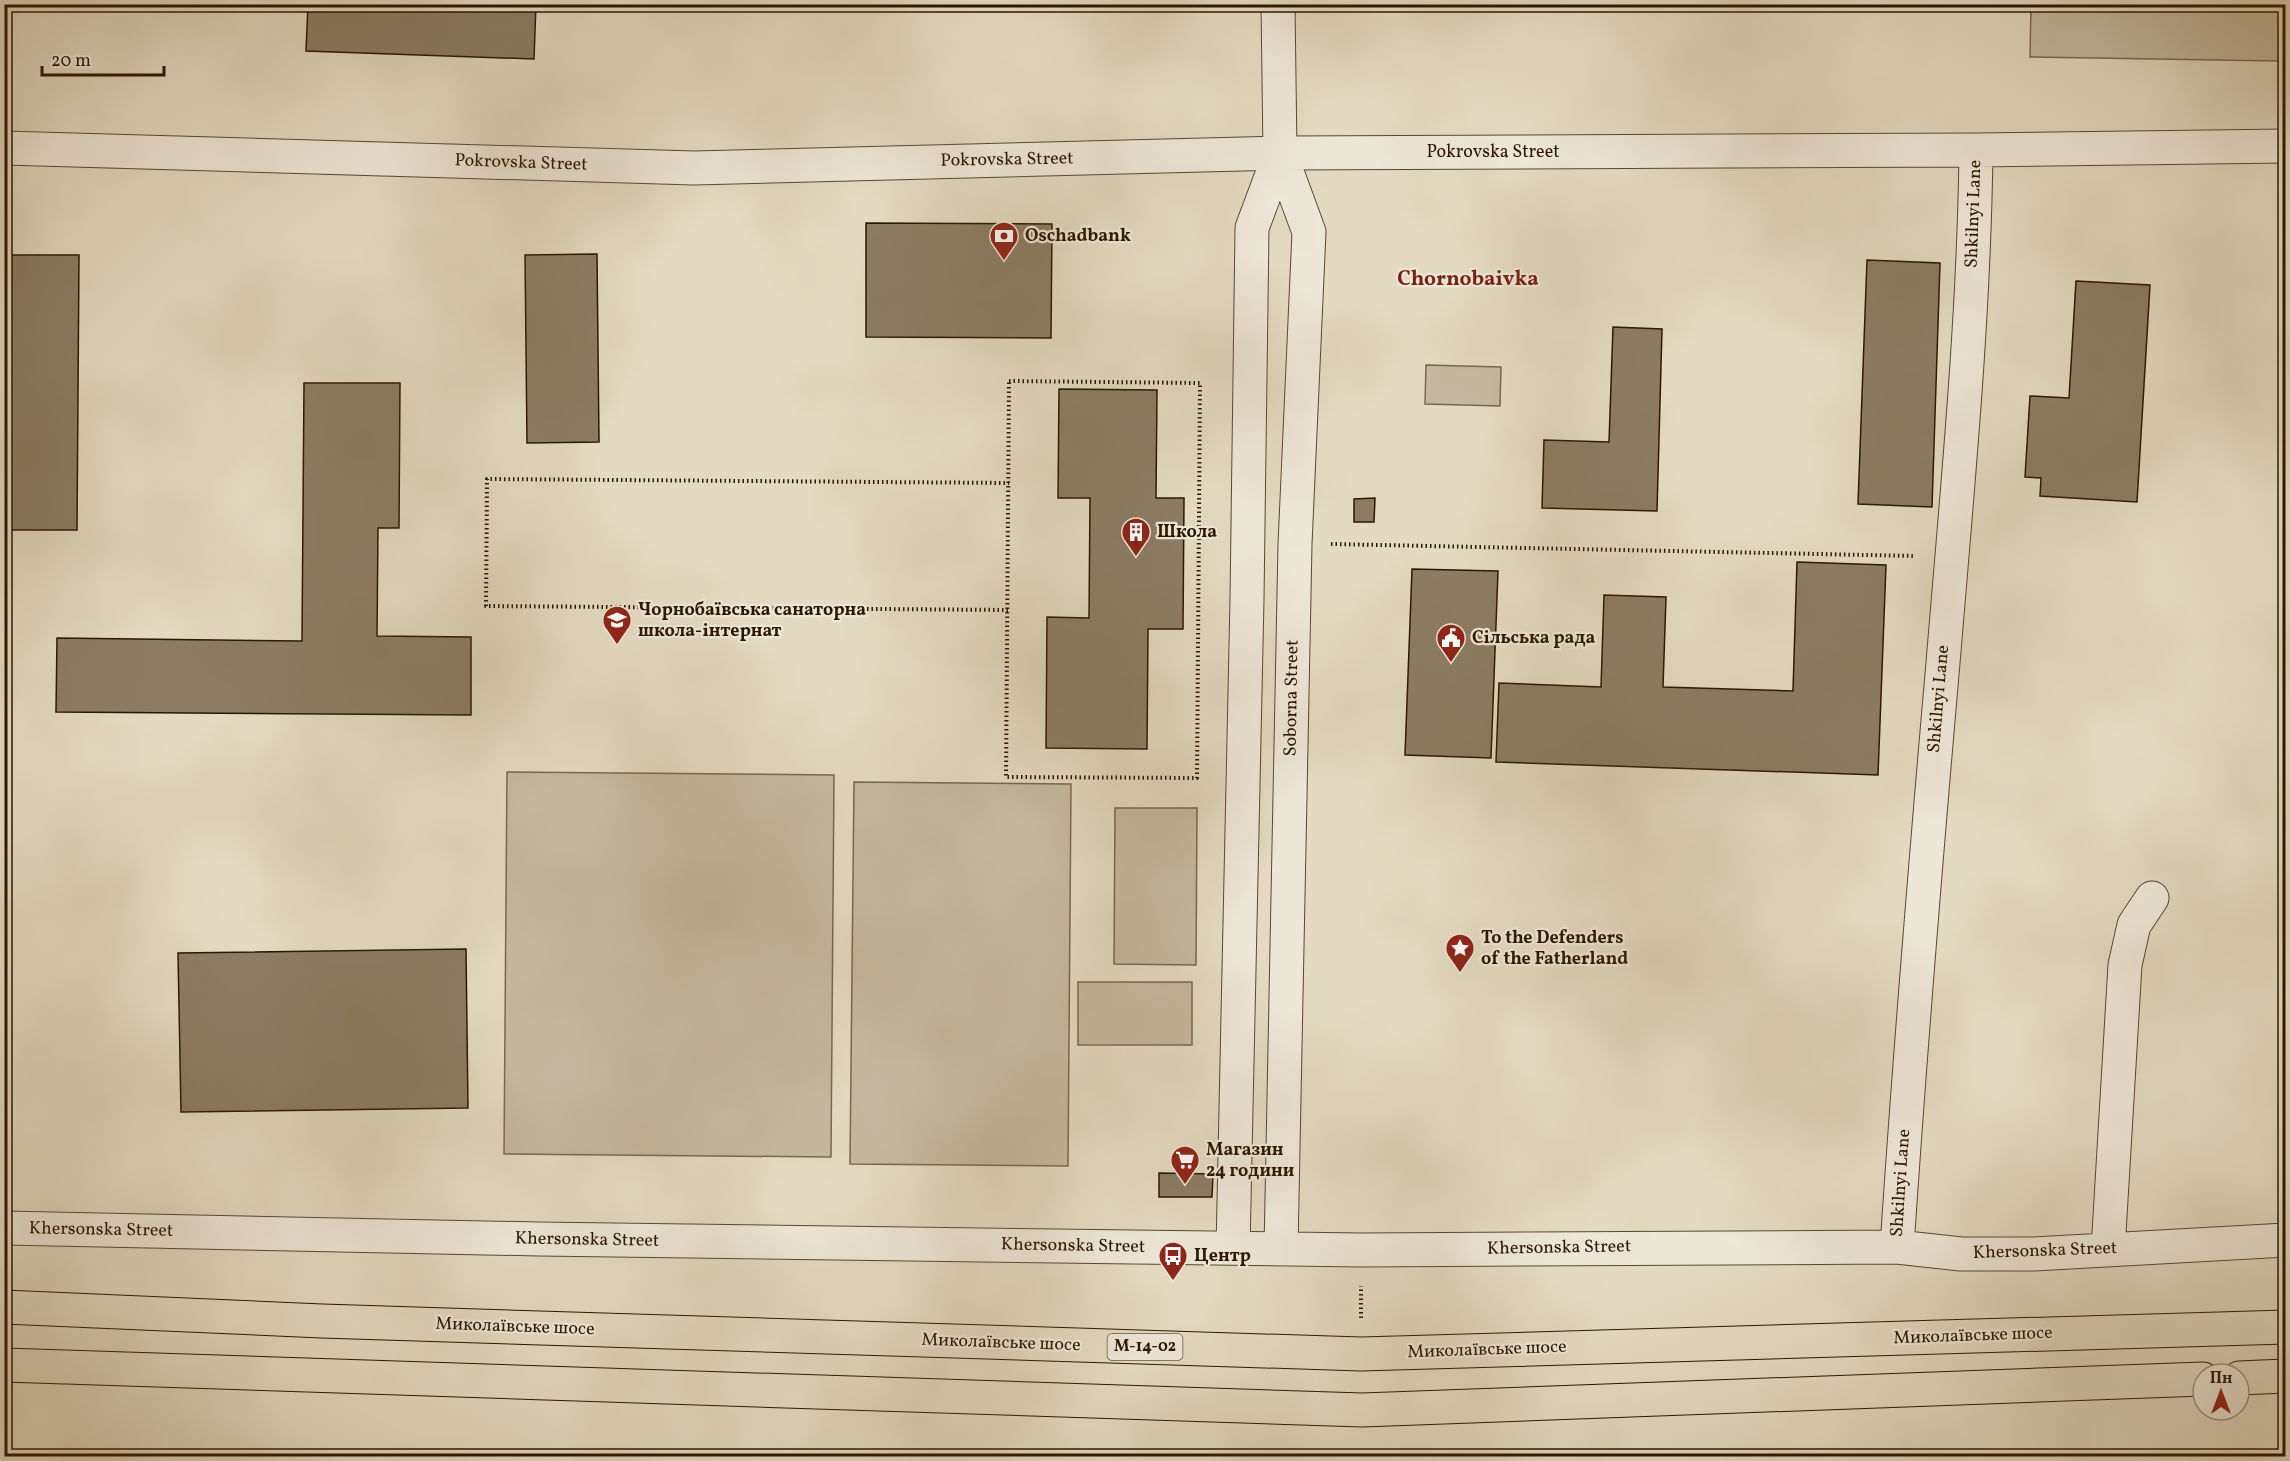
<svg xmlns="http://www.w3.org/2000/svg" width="2290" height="1461" font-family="Vollkorn,serif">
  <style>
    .green { fill: #c4b9a0; stroke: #786850; stroke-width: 1.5 }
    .building { fill: #8c7c64; stroke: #2d1600; stroke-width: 1.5 }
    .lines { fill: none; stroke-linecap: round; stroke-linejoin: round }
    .minor-casing { stroke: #5a4730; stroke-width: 35 }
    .major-casing { stroke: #2d1600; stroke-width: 35 }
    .path { stroke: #2d1600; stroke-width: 4; stroke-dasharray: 1.5 3; stroke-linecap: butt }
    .minor { stroke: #ede7d7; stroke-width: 33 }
    .major { stroke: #e3dac1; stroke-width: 33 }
    .labels { text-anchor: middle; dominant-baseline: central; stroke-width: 4.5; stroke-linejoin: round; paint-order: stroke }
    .shield { fill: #ede7d7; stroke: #675540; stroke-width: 1.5 }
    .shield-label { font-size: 16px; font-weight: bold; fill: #2d1600 }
    .street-label { font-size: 18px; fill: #2d1600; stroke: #ede7d7 }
    .poi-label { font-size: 18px; font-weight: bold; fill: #2d1600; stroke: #ede7d7; text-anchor: start }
    .quarter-label { font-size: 21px; font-weight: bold; fill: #7a1f14; stroke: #ede7d7 }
  </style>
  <rect width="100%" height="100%" fill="#e3dac1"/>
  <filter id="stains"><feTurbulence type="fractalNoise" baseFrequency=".00333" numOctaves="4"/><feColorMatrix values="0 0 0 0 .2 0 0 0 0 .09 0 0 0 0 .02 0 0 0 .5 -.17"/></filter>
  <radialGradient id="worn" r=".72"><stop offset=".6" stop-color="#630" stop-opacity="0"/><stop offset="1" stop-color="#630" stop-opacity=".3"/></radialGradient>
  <!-- green -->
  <path class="green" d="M2031 5H2280L2279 61 2030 57Z
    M1426 365 1501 367 1500 406 1425 404Z
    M507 772 834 775 831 1157 504 1154Z
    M854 782 1071 784 1068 1166 850 1164Z
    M1115 808H1197L1196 965 1114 964Z
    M1078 982H1192V1045H1078Z"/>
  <!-- building -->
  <path class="building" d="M308 4H536L534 59 306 51Z
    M866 223 1052 224 1051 338 866 337Z
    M597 254 599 442 527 443 525 255Z
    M4 255H79L77 530H4Z
    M1867 260 1940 263 1932 507 1858 504Z
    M2076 281 2150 285 2137 502 2040 496 2041 478 2025 477 2030 396 2069 398Z
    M1613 327 1662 329 1657 511 1542 508 1544 440 1609 442Z
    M304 383H400L399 528H378L377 636 471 637V715L56 712 57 638 302 641Z
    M1059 389 1157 390 1156 498H1184L1183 629H1148L1147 749 1046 748 1047 617 1089 618 1090 498H1058Z
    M1375 498 1374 522H1354V499Z
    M1797 562 1886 565 1878 775 1496 762 1499 683 1601 687 1604 595 1666 597 1663 687 1793 691Z
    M1412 569 1498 571 1491 758 1405 755Z
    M466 949 468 1108 181 1112 178 953Z
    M1159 1173 1213 1174 1212 1197H1159Z"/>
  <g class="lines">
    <!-- minor casing -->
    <g class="minor-casing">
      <path id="minor" d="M1278 4 1280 153 1309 232 1295 544 1281 1249
        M4 148 694 168 1280 153 1976 150 2286 146
        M4 1228 539 1239 1361 1250 1897 1247 1961 1254H2034L2286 1240
        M1897 1247C1910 1052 1926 857 1943 663 1957 492 1974 321 1976 150
        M1233 1248 1247 599 1252 228 1280 153
        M2108 1250 2125 965 2134 925 2152 898"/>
    </g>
    <!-- major casing -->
    <g class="major-casing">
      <path id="major" d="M4 1307 322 1321 1361 1354 2286 1327
        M4 1365 1362 1410 2203 1379
        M2239 1378 2286 1376"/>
    </g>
    <!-- path -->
    <path class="path" d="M1009 381 1200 383 1197 778 1006 777Z
      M1331 544 1915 556
      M1008 610 486 606 487 479 1009 483
      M1361 1318V1286"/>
    <!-- minor -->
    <use href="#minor" class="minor"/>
    <!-- major -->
    <use href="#major" class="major"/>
  </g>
  <!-- icons -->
  <defs>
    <g id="bank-pin" transform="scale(1.5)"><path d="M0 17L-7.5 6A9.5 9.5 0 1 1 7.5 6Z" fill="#8f2418" stroke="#ede7d7"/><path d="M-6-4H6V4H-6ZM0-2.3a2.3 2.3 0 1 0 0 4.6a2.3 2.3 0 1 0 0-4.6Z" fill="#fff"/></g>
    <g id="building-pin" transform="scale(1.5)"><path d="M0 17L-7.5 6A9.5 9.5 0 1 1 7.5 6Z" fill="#8f2418" stroke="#ede7d7"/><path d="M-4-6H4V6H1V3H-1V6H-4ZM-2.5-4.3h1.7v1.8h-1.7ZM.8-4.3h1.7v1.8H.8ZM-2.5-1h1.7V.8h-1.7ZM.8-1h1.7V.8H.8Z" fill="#fff"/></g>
    <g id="school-pin" transform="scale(1.5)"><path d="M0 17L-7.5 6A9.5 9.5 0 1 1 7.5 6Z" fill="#8f2418" stroke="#ede7d7"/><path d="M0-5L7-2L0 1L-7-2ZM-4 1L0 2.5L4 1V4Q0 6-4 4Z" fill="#fff"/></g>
    <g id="civic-pin" transform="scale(1.5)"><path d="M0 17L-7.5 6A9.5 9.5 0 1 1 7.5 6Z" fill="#8f2418" stroke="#ede7d7"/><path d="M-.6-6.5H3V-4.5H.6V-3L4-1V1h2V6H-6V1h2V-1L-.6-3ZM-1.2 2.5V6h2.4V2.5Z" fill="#fff"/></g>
    <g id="sight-pin" transform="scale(1.5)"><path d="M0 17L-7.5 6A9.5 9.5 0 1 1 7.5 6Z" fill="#8f2418" stroke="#ede7d7"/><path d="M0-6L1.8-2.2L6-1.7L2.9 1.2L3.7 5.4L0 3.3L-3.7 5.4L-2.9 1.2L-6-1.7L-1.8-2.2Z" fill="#fff"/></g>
    <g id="supermarket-pin" transform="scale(1.5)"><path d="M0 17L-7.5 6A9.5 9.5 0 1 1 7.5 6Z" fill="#8f2418" stroke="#ede7d7"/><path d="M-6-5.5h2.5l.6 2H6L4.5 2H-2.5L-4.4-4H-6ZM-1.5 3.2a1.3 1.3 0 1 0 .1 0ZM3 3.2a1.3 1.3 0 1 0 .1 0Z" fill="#fff"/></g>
    <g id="bus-pin" transform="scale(1.5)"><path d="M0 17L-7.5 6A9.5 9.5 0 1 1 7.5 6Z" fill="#8f2418" stroke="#ede7d7"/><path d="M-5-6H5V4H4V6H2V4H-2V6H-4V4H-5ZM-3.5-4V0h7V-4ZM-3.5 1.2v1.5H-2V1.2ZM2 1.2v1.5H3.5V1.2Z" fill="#fff"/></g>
  </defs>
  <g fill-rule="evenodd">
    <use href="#bank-pin" x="1004" y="236"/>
    <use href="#building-pin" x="1136" y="532"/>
    <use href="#school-pin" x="617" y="620"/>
    <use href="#civic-pin" x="1451" y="638"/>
    <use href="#sight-pin" x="1460" y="948"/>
    <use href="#supermarket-pin" x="1185" y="1160"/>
    <use href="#bus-pin" x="1173" y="1256"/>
  </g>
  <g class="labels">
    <!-- shield labels -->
    <rect class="shield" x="1107.5" y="1334" width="75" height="26" rx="4.5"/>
    <g class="shield-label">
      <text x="1145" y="1347">М-14-02</text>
    </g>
    <!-- street labels -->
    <g class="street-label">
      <text x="1493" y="152">Pokrovska Street</text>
      <text transform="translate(1007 160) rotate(-1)">Pokrovska Street</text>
      <text transform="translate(521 163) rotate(2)">Pokrovska Street</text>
      <text transform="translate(1974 214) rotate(-88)">Shkilnyi Lane</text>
      <text transform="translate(1292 698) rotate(-89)">Soborna Street</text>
      <text transform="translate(1939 699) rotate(-85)">Shkilnyi Lane</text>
      <text transform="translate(1901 1183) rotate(-86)">Shkilnyi Lane</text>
      <text transform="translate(101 1230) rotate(1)">Khersonska Street</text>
      <text transform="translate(587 1240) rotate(1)">Khersonska Street</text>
      <text transform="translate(1073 1246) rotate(1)">Khersonska Street</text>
      <text transform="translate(1559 1248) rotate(-1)">Khersonska Street</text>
      <text transform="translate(2045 1251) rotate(-2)">Khersonska Street</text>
      <text transform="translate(515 1327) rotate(2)">Миколаївське шосе</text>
      <text transform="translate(1973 1336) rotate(-2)">Миколаївське шосе</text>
      <text transform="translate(1001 1343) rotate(2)">Миколаївське шосе</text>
      <text transform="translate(1487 1350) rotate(-2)">Миколаївське шосе</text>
    </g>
    <!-- poi labels -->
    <g class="poi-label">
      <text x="1025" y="236">Oschadbank</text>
      <text x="1157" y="532">Школа</text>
      <text x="638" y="610">Чорнобаївська санаторна<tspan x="638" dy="21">школа-інтернат</tspan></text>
      <text x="1472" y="638">Сільська рада</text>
      <text x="1481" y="938">To the Defenders<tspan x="1481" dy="21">of the Fatherland</tspan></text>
      <text x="1206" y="1150">Магазин<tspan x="1206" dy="21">24 години</tspan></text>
      <text x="1194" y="1256">Центр</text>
    </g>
    <!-- quarter labels -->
    <g class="quarter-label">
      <text x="1468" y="279">Chornobaivka</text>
    </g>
  </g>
  <!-- margin -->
  <rect width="2290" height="1461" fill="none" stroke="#e3dac1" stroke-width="24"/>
  <rect x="6" y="6" width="2278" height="1449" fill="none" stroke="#2d1600" stroke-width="3"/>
  <rect x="12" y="12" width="2266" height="1437" fill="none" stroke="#2d1600" stroke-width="1.5"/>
  <!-- north arrow -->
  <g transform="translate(2221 1392)"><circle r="28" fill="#ede7d7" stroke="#a09381" stroke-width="1.5"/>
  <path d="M0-4.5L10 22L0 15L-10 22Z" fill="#8f2418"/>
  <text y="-9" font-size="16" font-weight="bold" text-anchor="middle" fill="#2d1600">Пн</text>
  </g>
  <!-- scale -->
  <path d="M42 66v9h122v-9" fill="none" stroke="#2d1600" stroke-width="3"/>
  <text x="51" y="66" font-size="18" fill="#2d1600" stroke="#ede7d7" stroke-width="4.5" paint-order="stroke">20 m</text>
  <rect width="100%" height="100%" filter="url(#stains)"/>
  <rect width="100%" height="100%" fill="url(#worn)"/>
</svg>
